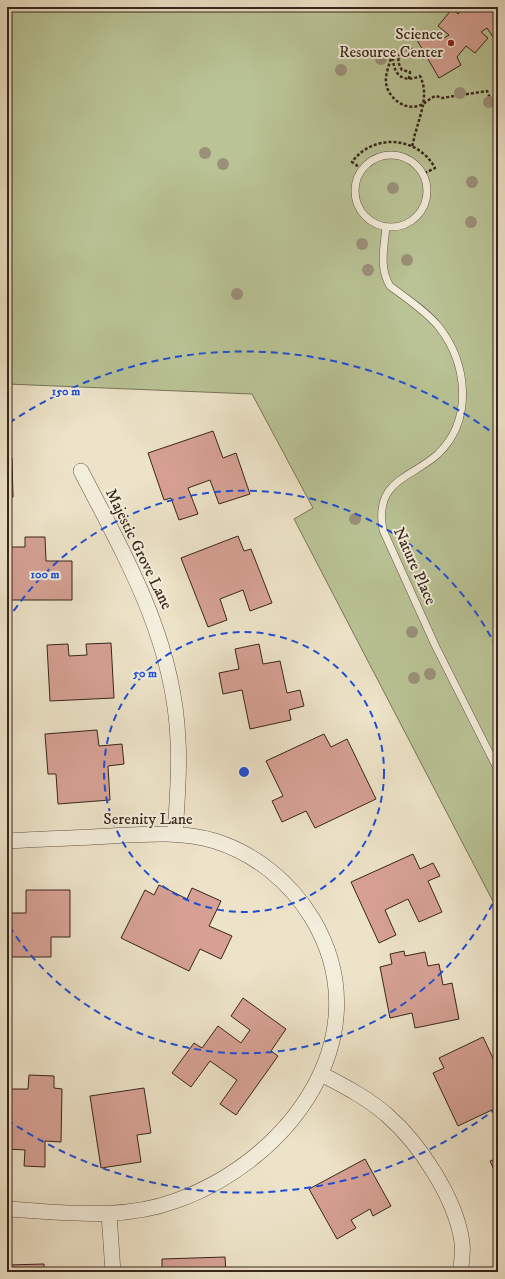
<svg xmlns="http://www.w3.org/2000/svg" width="505" height="1279" font-family="'IM FELL DW Pica',serif">
  <style>
    .park { fill: #b9c395; stroke: #787458 }
    .building { fill: #d6a194; stroke: #38251c }
    .lines { fill: none; stroke-linecap: round; stroke-linejoin: round }
    .lane-casing { stroke: #655447; stroke-width: 8 }
    .street-casing { stroke: #655447; stroke-width: 16 }
    .path { stroke: #38251c; stroke-width: 2.5; stroke-dasharray: 3 2; stroke-linecap: butt }
    .lane { stroke: #f3eddb; stroke-width: 7 }
    .street { stroke: #f3eddb; stroke-width: 15 }
    .tree { fill: #9b907a }
    .ring { fill: none; stroke: #1d4ed8; stroke-width: 2; stroke-dasharray: 7 5 }
    .poi-dot { fill: #8f2418; stroke: #f3eddb; stroke-width: 1.5 }
    .labels { text-anchor: middle; dominant-baseline: central; stroke-width: 4; stroke-linejoin: round; paint-order: stroke }
    .poi-label { font-size: 16px; fill: #38251c; stroke: #f3eddb; text-anchor: end }
    .street-label { font-size: 16px; fill: #38251c; stroke: #f3eddb }
    .centre { fill: #1d4ed8; stroke: #f3eddb; stroke-width: 2 }
    .ring-label { font-size: 12px; text-anchor: middle; font-weight: bold; fill: #1d4ed8; stroke: #f3eddb; stroke-width: 4; stroke-linejoin: round; paint-order: stroke }
  </style>
  <rect width="100%" height="100%" fill="#ede3c8"/>
  <filter id="stains"><feTurbulence type="fractalNoise" baseFrequency=".005" numOctaves="4"/><feColorMatrix values="0 0 0 0 .2 0 0 0 0 .09 0 0 0 0 .02 0 0 0 .5 -.17"/></filter>
  <radialGradient id="worn" r=".72"><stop offset=".6" stop-color="#630" stop-opacity="0"/><stop offset="1" stop-color="#630" stop-opacity=".3"/></radialGradient>
  <!-- park -->
  <path class="park" d="M7 7H498V911L294 519 313 508 252 394 7 384Z"/>
  <!-- building -->
  <path class="building" d="M464 7H498V33L493 37 487 28 481 32 488 38 475 53 466 46 457 57 461 65 439 78 417 40 433 30 439 41 449 35 438 26 452 9 458 14Z
    M213 431 223 458 236 453 250 494 219 504 210 480 188 488 198 514 179 520 171 498 164 500 148 453Z
    M7 458H12L13 497H7Z
    M238 536 244 551 251 549 272 603 250 611 243 590 220 599 227 620 208 627 181 558Z
    M25 537H45L46 561H72V600H7V547H25Z
    M111 643 114 698 50 701 47 645 68 644 69 656 87 655 86 644Z
    M259 644 263 664 280 661 287 693 300 690 304 706 289 710 291 720 250 729 242 690 223 694 219 673 239 669 235 649Z
    M97 730 99 746 122 744 124 764 108 766 110 800 58 804 56 774H48L45 734Z
    M324 734 331 747 347 739 376 799 315 828 306 811 282 822 272 801 283 796 266 761Z
    M413 854 420 869 433 863 440 876 428 881 442 912 419 922 408 899 385 910 396 935 379 943 351 882Z
    M159 885 187 899 192 888 221 901 209 926 232 936 221 959 200 949 189 971 121 938 145 890 154 895Z
    M26 890H70V937H51V957H11V934H7V913H26Z
    M404 951 405 956 425 952 428 966 439 964 443 985 452 983 459 1019 415 1028 412 1013 390 1018 380 967 392 964 390 954Z
    M243 998 286 1029 271 1051 278 1056 236 1115 220 1104 237 1080 210 1061 191 1087 172 1073 194 1043 202 1048 218 1026 241 1043 250 1030 231 1016Z
    M483 1037 498 1069V1114L494 1109 458 1126 433 1073 444 1068 439 1058Z
    M29 1075 54 1076V1088L62 1089 61 1142 45 1141V1167L24 1166 25 1150 7 1149V1089H28Z
    M144 1088 151 1133 137 1135 141 1162 101 1168 90 1096Z
    M498 1158V1179L490 1161Z
    M365 1159 391 1206 373 1216 370 1209 351 1220 356 1228 337 1239 309 1189Z
    M225 1257 226 1272H162V1259Z
    M44 1264V1272H7V1265Z"/>
  <g class="lines">
    <!-- lane casing -->
    <g class="lane-casing">
      <path id="lane" d="M355 191a36 36 0 1 1 72 0a36 36 0 1 1-72 0Z
        M386 227C384 248 379 268 390 286 406 298 426 311 439 327 467 363 474 419 438 454 410 479 374 480 383 530L435 645 498 770"/>
    </g>
    <!-- street casing -->
    <g class="street-casing">
      <path id="street" d="M81 471C126 558 174 640 178 740 180 771 177 803 175 834
        M7 841C42 839 77 838 111 836 146 834 181 831 215 841 256 854 290 882 312 918 383 1036 289 1161 175 1201 121 1221 63 1212 7 1209
        M321 1074C344 1086 368 1098 388 1116 420 1144 456 1199 462 1242 463 1252 462 1262 460 1272
        M109 1214 113 1272"/>
    </g>
    <!-- path -->
    <path class="path" d="M409 79 410 72 402 70C398 64 397 58 401 52L413 49 419 52 423 58 427 57
      M412 146C414 141 414 136 416 131 421 112 429 94 420 76 404 83 394 76 393 59L391 58C389 66 385 75 386 83 388 97 403 110 418 106 425 104 431 97 436 96L442 98 487 91 491 100 498 106
      M362 169 352 162C373 133 418 136 435 168L423 174"/>
    <!-- lane -->
    <use href="#lane" class="lane"/>
    <!-- street -->
    <use href="#street" class="street"/>
  </g>
  <!-- trees -->
  <g class="tree">
    <circle cx="381" cy="59" r="6"/>
    <circle cx="341" cy="70" r="6"/>
    <circle cx="460" cy="93" r="6"/>
    <circle cx="489" cy="102" r="6"/>
    <circle cx="205" cy="153" r="6"/>
    <circle cx="223" cy="164" r="6"/>
    <circle cx="472" cy="182" r="6"/>
    <circle cx="393" cy="188" r="6"/>
    <circle cx="471" cy="222" r="6"/>
    <circle cx="362" cy="244" r="6"/>
    <circle cx="407" cy="260" r="6"/>
    <circle cx="368" cy="270" r="6"/>
    <circle cx="237" cy="294" r="6"/>
    <circle cx="355" cy="519" r="6"/>
    <circle cx="412" cy="632" r="6"/>
    <circle cx="430" cy="674" r="6"/>
    <circle cx="414" cy="678" r="6"/>
  </g>
  <!-- distance rings -->
  <g class="ring">
    <circle cx="244" cy="772" r="140"/>
    <path d="M498 893A281 281 0 0 1 7 923M7 621A281 281 0 0 1 498 651"/>
    <path d="M497 1108A421 421 0 0 1 9 1121M9 423A421 421 0 0 1 497 436"/>
  </g>
  <!-- markers -->
  <circle class="poi-dot" cx="451" cy="43" r="4"/>
  <g class="labels">
    <!-- poi labels -->
    <g class="poi-label">
      <text x="443" y="34">Science<tspan x="443" dy="18">Resource Center</tspan></text>
    </g>
    <!-- street labels -->
    <g class="street-label">
      <text transform="translate(139 549) rotate(64)">Majestic Grove Lane</text>
      <text transform="translate(415 566) rotate(66)">Nature Place</text>
      <text x="148" y="819">Serenity Lane</text>
    </g>
  </g>
  <circle cx="244" cy="772" r="6" class="centre"/>
  <g class="ring-label">
    <text x="66" y="395">150 m</text>
    <text x="45" y="578">100 m</text>
    <text x="145" y="677">50 m</text>
  </g>
  <!-- margin -->
  <rect width="505" height="1279" fill="none" stroke="#ede3c8" stroke-width="24"/>
  <rect x="8" y="8" width="489" height="1263" fill="none" stroke="#38251c" stroke-width="2"/>
  <rect x="12" y="12" width="481" height="1255" fill="none" stroke="#38251c"/>
  <rect width="100%" height="100%" filter="url(#stains)"/>
  <rect width="100%" height="100%" fill="url(#worn)"/>
</svg>
